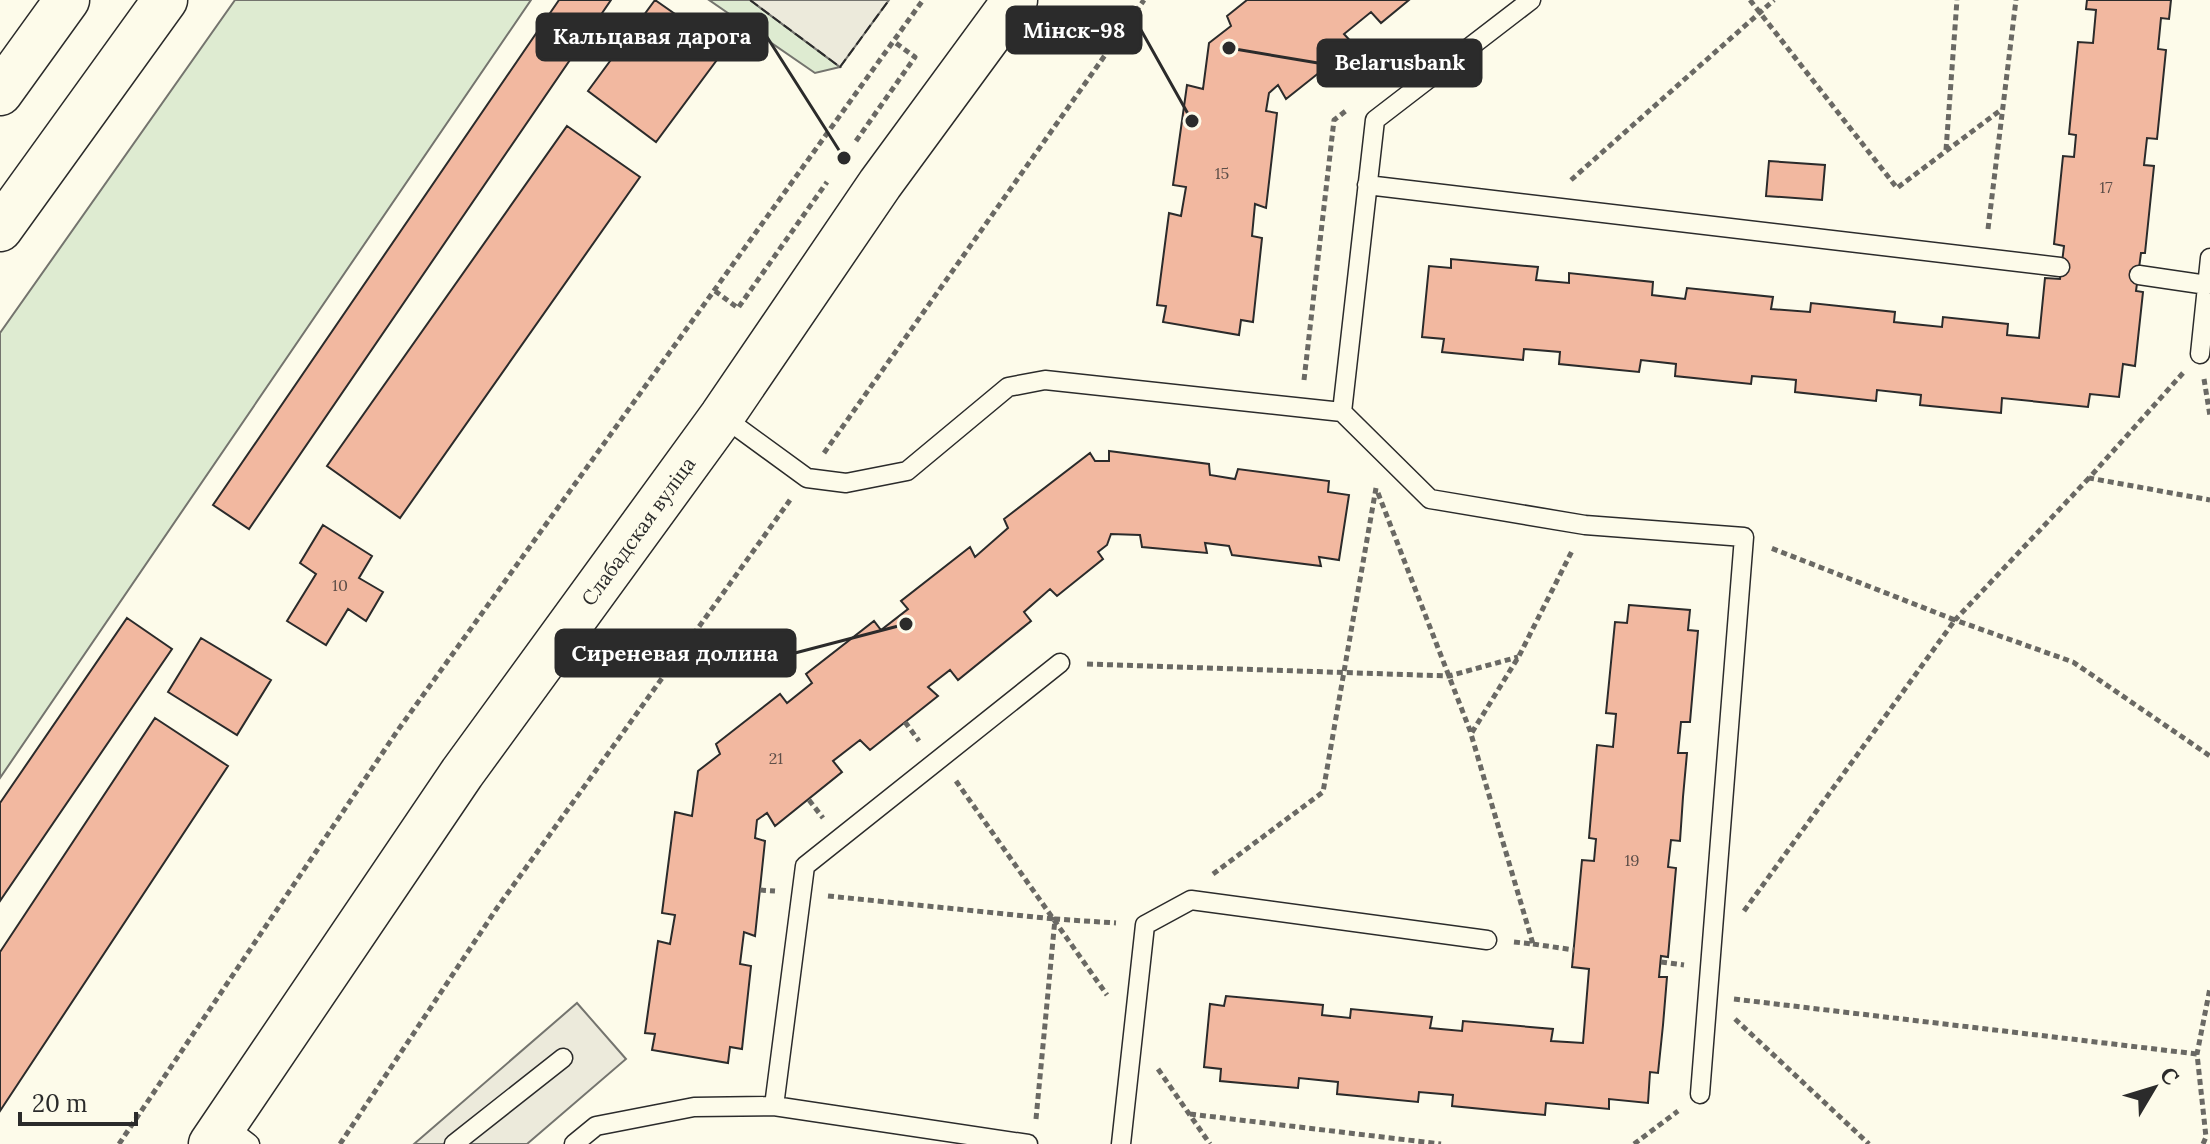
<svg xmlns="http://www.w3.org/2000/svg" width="2210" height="1144" font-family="Lora,serif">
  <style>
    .green { fill: #deebd1; stroke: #74746e; stroke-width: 2 }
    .parking { fill: #eceadb; stroke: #74746e; stroke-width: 2 }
    .building { fill: #f2b8a0; stroke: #2b2b2b; stroke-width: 2 }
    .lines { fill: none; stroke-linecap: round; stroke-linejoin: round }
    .service-casing { stroke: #2b2b2b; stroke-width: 21 }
    .secondary-casing { stroke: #2b2b2b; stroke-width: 47 }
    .trunk-casing { stroke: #2b2b2b; stroke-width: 47 }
    .path { stroke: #6a6964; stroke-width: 5; stroke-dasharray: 6 4; stroke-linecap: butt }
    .service { stroke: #fdfbea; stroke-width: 18 }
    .secondary { stroke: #fdfbea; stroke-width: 44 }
    .trunk { stroke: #fdfbea; stroke-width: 44 }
    .fence { stroke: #2b2b2b; stroke-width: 2; stroke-dasharray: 10 4; stroke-linecap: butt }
    .labels { text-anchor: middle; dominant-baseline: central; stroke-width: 6; stroke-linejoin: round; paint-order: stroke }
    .number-label { font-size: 16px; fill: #5d4e48 }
    .street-label { font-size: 20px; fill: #2b2b2b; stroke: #fdfbea }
    .leader { fill: none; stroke: #2b2b2b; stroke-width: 3 }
    .callout-dot { fill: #2b2b2b; stroke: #fdfbea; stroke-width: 3 }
    .callout { fill: #2b2b2b; stroke: #2b2b2b; stroke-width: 3 }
    .callout-label { font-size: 22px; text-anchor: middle; font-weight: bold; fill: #fff }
  </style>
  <rect width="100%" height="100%" fill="#fdfbea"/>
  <!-- green -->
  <path class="green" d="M235 0H531L0 778V333Z
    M709 0H750L840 67 815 73Z"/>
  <!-- parking -->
  <path class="parking" d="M750 0H889L840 67Z
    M577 1003 626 1059 527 1144H414Z"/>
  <!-- building -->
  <path class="building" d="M559 0H611L249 529 213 505Z
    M655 0 725 49 656 142 588 91Z
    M1247 0H1409L1381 23 1371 12 1344 34 1354 45 1286 99 1278 85 1269 93 1266 111 1277 113 1266 208 1255 204 1252 236 1262 238 1253 322 1241 320 1239 335 1163 322 1166 306 1157 305 1169 213 1181 216 1186 187 1173 185 1187 85 1203 89 1209 43 1231 26 1227 16Z
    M2087 0H2171L2169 19 2161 18 2158 49 2166 50 2157 139 2147 138 2144 165 2154 166 2145 253H2141L2136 291 2143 292 2135 366 2123 364 2119 397 2090 394 2088 407 2002 398 2001 413 1920 405 1921 395 1877 390 1876 401 1795 392 1796 380 1752 376 1751 384 1675 376 1676 364 1641 360 1639 372 1559 364 1560 352 1524 349 1523 360 1442 352 1444 339 1422 337 1429 266 1451 268V259L1538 267 1536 280 1569 283V273L1653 282 1652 295 1685 299 1687 288 1773 297 1771 309 1810 312 1811 303 1895 312 1894 322 1942 327 1943 317 2008 324 2007 335 2039 338 2045 278 2060 279 2064 246 2054 244 2063 156 2074 157 2076 135 2069 134 2078 42 2093 43 2096 10 2086 9Z
    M567 126 640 177 400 518 327 466Z
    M1769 161 1825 165 1822 200 1766 196Z
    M1109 451 1209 464 1210 475 1235 479 1238 469 1329 481 1328 492 1349 495 1339 560 1319 557 1321 566 1232 555 1229 546 1205 543 1207 553 1142 547 1140 535 1111 534 1107 545 1098 552 1103 559 1057 596 1050 589 1024 612 1031 621 958 680 950 670 928 687 938 696 870 750 860 740 833 761 842 772 775 826 767 813 757 820 755 838 765 841 755 936 744 932 740 964 751 966 742 1049 730 1047 728 1063 652 1050 655 1034 645 1033 658 941 670 944 675 915 662 913 675 812 692 816 698 771 720 754 716 744 780 694 787 703 812 683 806 674 874 621 881 630 908 609 901 601 970 547 975 557 1008 528 1004 519 1090 453 1095 461H1109Z
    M323 525 372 556 359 578 383 592 366 621 348 609 326 645 287 621 316 574 300 563Z
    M1629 605 1690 610 1688 630 1698 631 1690 722H1681L1678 753H1687L1683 797 1680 841 1671 840 1668 867 1676 868 1668 957 1661 956 1659 977H1667L1663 1025 1658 1073 1650 1072 1648 1103 1609 1099V1109L1546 1103 1545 1115 1452 1106 1453 1095 1419 1092 1418 1102 1337 1094 1338 1082 1299 1078 1298 1088 1220 1081 1221 1069 1204 1067 1210 1004 1224 1006 1226 996 1323 1005 1322 1015 1350 1018 1351 1009 1432 1017 1430 1028 1462 1031 1463 1021 1553 1029 1551 1041 1583 1043 1589 969 1572 967 1582 860 1594 861 1596 839 1589 838 1597 745 1613 747 1616 714 1606 713 1615 622 1627 623Z
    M127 618 172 649 0 901V803Z
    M201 638 271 680 237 735 168 692Z
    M155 718 228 766 0 1111V952Z"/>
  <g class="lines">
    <!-- service casing -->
    <g class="service-casing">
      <path id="service" d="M1367 185 2060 267
        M2139 275 2207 285
        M2200 354 2210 258
        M1342 412 1375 120 1531 0
        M722 416 807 478 846 483 907 471 1008 387 1045 380 1342 412 1430 499 1585 525 1744 537 1700 1094
        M774 1106 805 866 1060 663
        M224 1124 250 1144
        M454 1144 563 1058
        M574 1144 596 1126 694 1107 774 1106 1028 1144
        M1121 1144 1145 925 1191 900 1487 940"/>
    </g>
    <!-- secondary casing -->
    <g class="secondary-casing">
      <path id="secondary" d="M211 1144 462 773 722 416 880 184 1015 0"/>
    </g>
    <!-- trunk casing -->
    <g class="trunk-casing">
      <path id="trunk" d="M0 93 67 0
        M0 229 165 0"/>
    </g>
    <!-- path -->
    <path class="path" d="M1750 0 1897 188 2002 109
      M856 141 915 57 893 41
      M1946 150 1957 0
      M1571 180 1774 0
      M1988 229 2016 0
      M715 291 738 308 827 182
      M2183 373 2089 478 2210 500
      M2204 379 2210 416
      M1304 380 1334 120 1347 110
      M824 453 1144 0
      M2089 478 1955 620 2073 662 2210 756
      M1378 493 1471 733
      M1087 664 1449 676 1518 657
      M905 722 919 741
      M956 781 1107 995
      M809 800 823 818
      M1213 874 1323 792 1376 488
      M760 890 775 891
      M828 896 1055 919
      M1744 911 1955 620 1771 548
      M1514 942 1533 944 1471 734 1519 656 1572 551
      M1533 944 1574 950
      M1661 962 1684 965
      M1734 999 2197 1054
      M1735 1019 1869 1144
      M1158 1069 1210 1144
      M1190 1114 1441 1144
      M1036 1119 1055 919 1116 923
      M119 1144 398 730 923 0
      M340 1144 497 908 790 500
      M1634 1144 1678 1111
      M2203 1144 2206 1137 2197 1054 2210 988"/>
    <!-- service -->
    <use href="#service" class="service"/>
    <!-- secondary -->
    <use href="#secondary" class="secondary"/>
    <!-- trunk -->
    <use href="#trunk" class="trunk"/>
    <!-- fence -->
    <path class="fence" d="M750 0 840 67 889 0"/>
  </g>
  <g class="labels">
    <!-- number labels -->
    <g class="number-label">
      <text x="1222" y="173">15</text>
      <text x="2106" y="187">17</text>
      <text x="340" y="585">10</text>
      <text x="776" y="758">21</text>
      <text x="1632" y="860">19</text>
    </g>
    <!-- street labels -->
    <g class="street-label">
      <text transform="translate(638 531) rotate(-54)">Слабадская вуліца</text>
    </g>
  </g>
  <!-- callouts -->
  <path class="leader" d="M1192 121L1141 30M844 158L767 37M1229 48L1318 63M906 624L795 653"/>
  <g class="callout-dot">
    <circle cx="1192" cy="121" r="8"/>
    <circle cx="844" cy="158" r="8"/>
    <circle cx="1229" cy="48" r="8"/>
    <circle cx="906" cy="624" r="8"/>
  </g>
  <g class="callout">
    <rect x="1007" y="7" width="134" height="46" rx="8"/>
    <rect x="537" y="14" width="230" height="46" rx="8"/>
    <rect x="1318" y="40" width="163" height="46" rx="8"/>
    <rect x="556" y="630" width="239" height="46" rx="8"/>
  </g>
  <g class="callout-label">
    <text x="1074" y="38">Мінск-98</text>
    <text x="652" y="44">Кальцавая дарога</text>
    <text x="1400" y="70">Belarusbank</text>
    <text x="675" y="661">Сиреневая долина</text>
  </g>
  <!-- north arrow -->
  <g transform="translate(2154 1088) rotate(52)" stroke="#fdfbea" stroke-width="6" paint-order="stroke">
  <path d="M0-6L14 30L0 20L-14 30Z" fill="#2b2b2b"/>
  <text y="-12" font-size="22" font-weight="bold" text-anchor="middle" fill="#2b2b2b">С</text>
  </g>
  <!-- scale -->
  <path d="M20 1112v12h116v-12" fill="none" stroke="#2b2b2b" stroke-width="4"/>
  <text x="32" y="1112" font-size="24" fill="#2b2b2b" stroke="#fdfbea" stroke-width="6" paint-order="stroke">20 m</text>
</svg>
